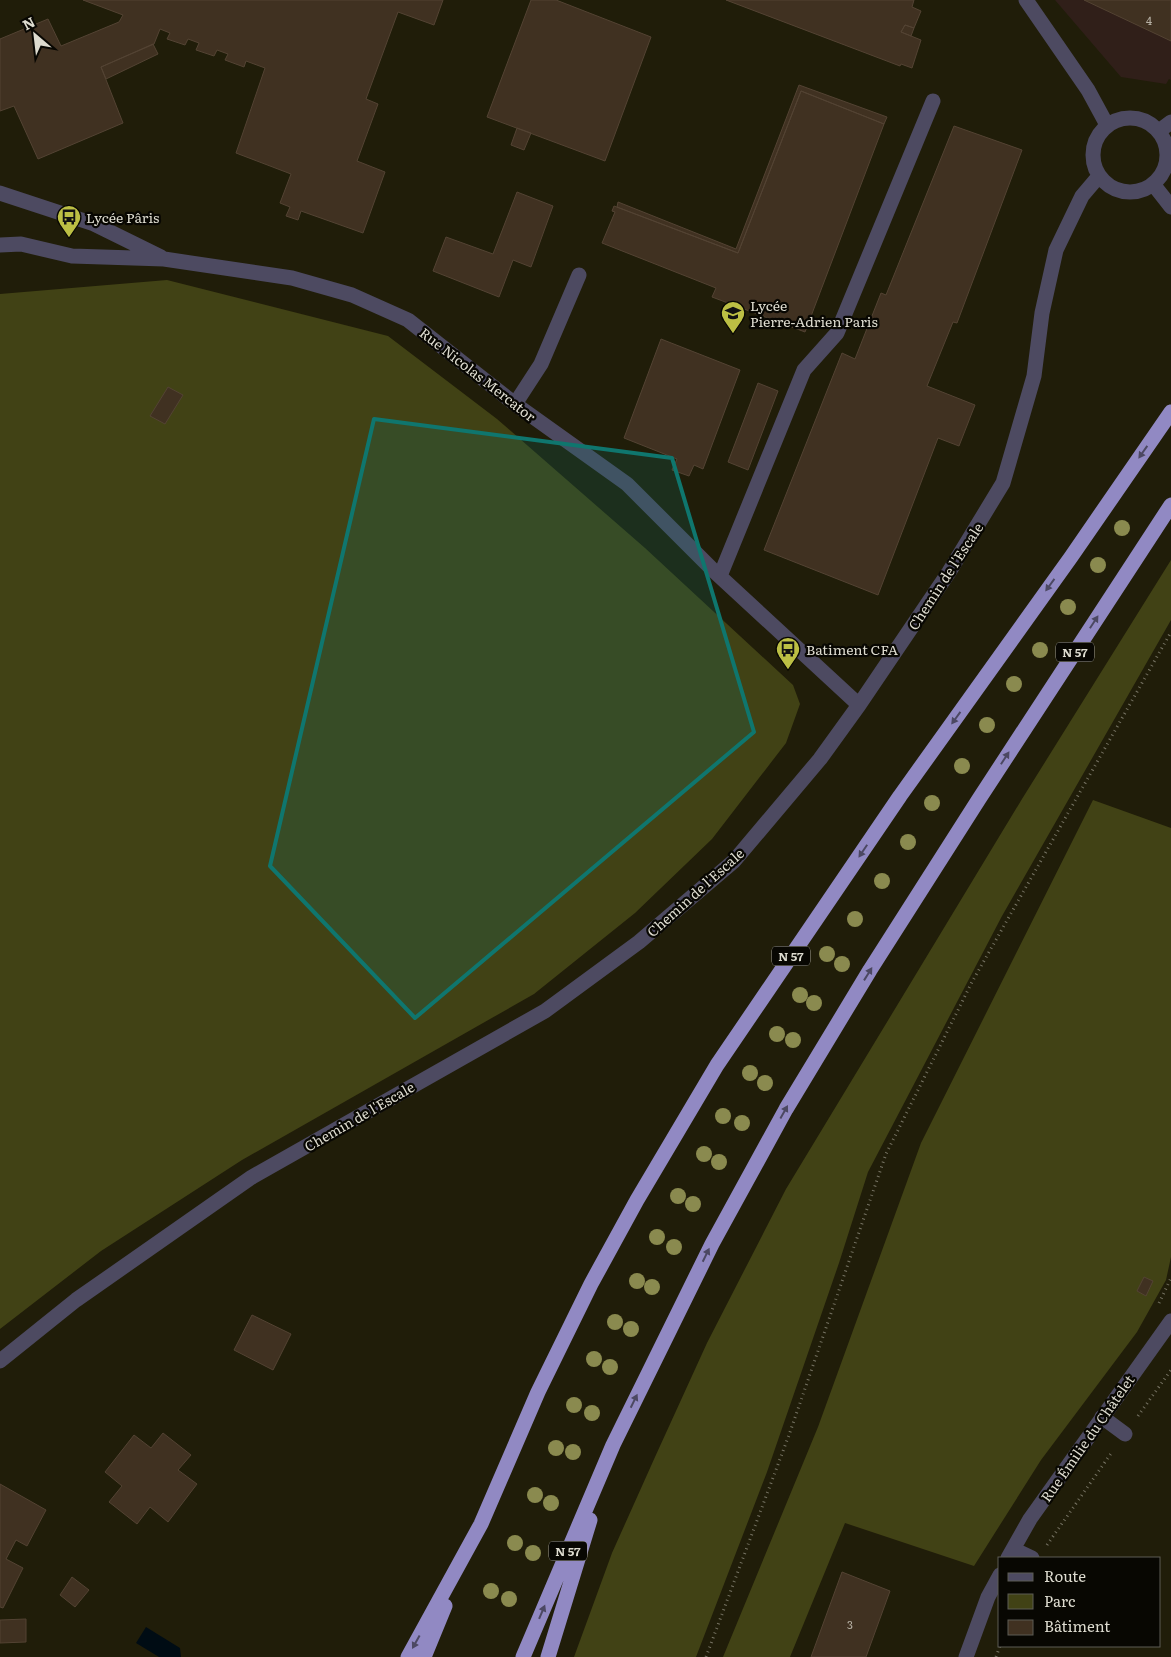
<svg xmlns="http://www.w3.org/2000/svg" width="1171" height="1657" font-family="Literata,serif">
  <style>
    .commercial { fill: #301f19 }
    .green { fill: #414215 }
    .water { fill: #000c14 }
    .building { fill: #403121; stroke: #534333 }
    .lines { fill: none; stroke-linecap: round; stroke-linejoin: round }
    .path { stroke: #767363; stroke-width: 3; stroke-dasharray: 1 4; stroke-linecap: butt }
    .minor { stroke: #4d4a61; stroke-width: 15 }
    .highway { stroke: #9189c3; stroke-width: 15 }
    .tree { fill: #8a8a4f }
    .oneway { fill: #4c4862 }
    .marked { fill: #0f766e; fill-opacity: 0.2; stroke: #0f766e; stroke-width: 4; stroke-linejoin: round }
    .labels { text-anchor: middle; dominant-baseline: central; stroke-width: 4.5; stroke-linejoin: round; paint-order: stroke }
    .number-label { font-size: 11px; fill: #b6b0a4 }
    .shield { fill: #080702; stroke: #9d9b92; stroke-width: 1 }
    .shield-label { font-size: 12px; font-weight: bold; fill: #dddbcf }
    .poi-label { font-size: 14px; fill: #dddbcf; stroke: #080702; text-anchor: start }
    .street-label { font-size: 14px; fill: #dddbcf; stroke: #080702 }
  </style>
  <rect width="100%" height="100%" fill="#201d09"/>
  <!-- commercial -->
  <path class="commercial" d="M1055 0H1171V80L1169 79 1166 84 1121 77Z"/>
  <!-- green -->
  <path class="green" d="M167 280 388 336 497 419 645 548 793 685 800 704 786 743 712 839 635 913 534 994 242 1160 101 1251 0 1329V294Z
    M1171 560V620L1002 916 868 1172 839 1263 767 1472 696 1657H574L612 1553 655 1457 707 1343 786 1189 1022 799Z
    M1093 800 1171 828V1257L1166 1280 1137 1332 1041 1460 974 1566 845 1523 790 1657H723L818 1427 921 1143Z"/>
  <!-- water -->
  <path class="water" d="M146 1627 180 1648 181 1657H159L136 1643Z"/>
  <!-- building -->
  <path class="building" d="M83 0H443L434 25 398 12 366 99 378 104 357 161 385 172 363 233 301 211 298 220 286 216 290 207 280 203 291 174 236 153 265 68 246 61 244 67 225 60 228 54 217 50 214 56 196 50 199 43 188 39 185 45 167 39 170 33 160 29 154 44 101 67 123 123 38 159 14 106 0 111V39L48 19 61 46 119 22 123 15Z
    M531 0H556L651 37 605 161 487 117Z
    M726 0H914L912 7 921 11 914 28 905 25 901 32 921 40 912 68 901 64 900 66Z
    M1084 0H1171V41Z
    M905 25 914 28 911 36 901 32Z
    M153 44 158 54 106 79 101 67Z
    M799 85 887 117 884 124 801 91 738 253 617 207 618 202 736 249Z
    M801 91 884 124 805 332 712 297 716 288 602 243 615 212 612 211 614 206 738 253Z
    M954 126 1022 150 957 323 953 322 927 386 975 405 959 446 938 438 878 595 764 550 842 353 855 359 881 293 886 295Z
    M517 128 531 133 524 150 511 145Z
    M517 192 553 206 531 267 513 260 499 297 433 271 446 237 493 254Z
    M661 339 740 370 703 469 694 465 689 476 672 470 677 459 624 438Z
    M758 383 778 391 748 470 728 462Z
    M168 387 183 395 165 424 150 416Z
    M1144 1277 1153 1281 1146 1296 1137 1291Z
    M252 1315 291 1334 273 1370 234 1350Z
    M163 1433 191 1455 178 1470 197 1484 168 1522 150 1507 137 1524 109 1502 122 1486 105 1472 134 1435 151 1448Z
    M0 1484 46 1510 27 1546 16 1540 6 1559 23 1568 3 1608 0 1607Z
    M842 1572 890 1591 866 1657H811Z
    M72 1577 89 1590 75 1607 60 1595Z
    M26 1619V1642L0 1643V1620Z"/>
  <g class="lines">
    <!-- path -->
    <path class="path" d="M1159 1303 1171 1278
      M1138 1416 1171 1370
      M1047 1545 1112 1452
      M706 1657 789 1435 886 1154 972 982 1171 632
      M996 1657 1000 1646"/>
    <!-- minor -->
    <path class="minor" d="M1026 0 1088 90 1107 125
      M1093 155a37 37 0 1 1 74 0a37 37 0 1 1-74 0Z
      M1159 131 1171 122
      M1153 184 1171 207
      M0 193 94 224 161 257
      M0 245 21 244 72 256 164 259 292 278 352 295 408 320 515 404 627 484 715 572 859 705
      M515 404 541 364 579 275
      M720 576 804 370 837 333 933 101
      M0 1361 76 1300 252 1177 545 1011 639 942 734 861 820 759 859 705 949 572 1003 483 1034 376 1042 313 1056 250 1082 196 1099 176
      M1102 1417 1125 1434
      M1013 1549 1032 1558
      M1008 1558 1030 1519 1171 1321
      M966 1657 988 1597 1000 1575"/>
    <!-- highway -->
    <path class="highway" d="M408 1657 481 1524 538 1392 591 1284 637 1200 717 1065 900 796 1071 557 1171 412
      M424 1657 445 1606
      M523 1657 613 1445 712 1244 786 1109 870 970 979 799 1171 505
      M548 1657 590 1520"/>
  </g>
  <!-- trees -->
  <g class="tree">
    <circle cx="1122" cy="528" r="8"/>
    <circle cx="1098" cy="565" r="8"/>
    <circle cx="1068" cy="607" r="8"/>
    <circle cx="1040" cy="650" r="8"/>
    <circle cx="1014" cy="684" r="8"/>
    <circle cx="987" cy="725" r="8"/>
    <circle cx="962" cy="766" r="8"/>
    <circle cx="932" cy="803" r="8"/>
    <circle cx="908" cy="842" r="8"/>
    <circle cx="882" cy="881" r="8"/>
    <circle cx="855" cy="919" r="8"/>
    <circle cx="827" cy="954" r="8"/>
    <circle cx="842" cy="964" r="8"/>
    <circle cx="800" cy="995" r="8"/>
    <circle cx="814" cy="1003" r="8"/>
    <circle cx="777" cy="1034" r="8"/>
    <circle cx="793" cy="1040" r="8"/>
    <circle cx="750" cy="1073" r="8"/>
    <circle cx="765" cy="1083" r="8"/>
    <circle cx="723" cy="1116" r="8"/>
    <circle cx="742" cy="1123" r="8"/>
    <circle cx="704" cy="1154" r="8"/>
    <circle cx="719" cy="1162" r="8"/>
    <circle cx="678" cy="1196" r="8"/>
    <circle cx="693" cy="1204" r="8"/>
    <circle cx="657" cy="1237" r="8"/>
    <circle cx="674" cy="1247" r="8"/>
    <circle cx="637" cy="1281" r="8"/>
    <circle cx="652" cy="1287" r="8"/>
    <circle cx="615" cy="1322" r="8"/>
    <circle cx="631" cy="1329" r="8"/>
    <circle cx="594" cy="1359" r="8"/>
    <circle cx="610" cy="1367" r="8"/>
    <circle cx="574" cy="1405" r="8"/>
    <circle cx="592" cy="1413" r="8"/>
    <circle cx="556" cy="1448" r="8"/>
    <circle cx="573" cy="1452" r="8"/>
    <circle cx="535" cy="1495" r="8"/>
    <circle cx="551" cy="1503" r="8"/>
    <circle cx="515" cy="1543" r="8"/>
    <circle cx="533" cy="1553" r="8"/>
    <circle cx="491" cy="1591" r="8"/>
    <circle cx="509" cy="1599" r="8"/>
  </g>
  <!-- one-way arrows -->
  <defs><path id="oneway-solid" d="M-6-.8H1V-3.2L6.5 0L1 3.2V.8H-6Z" transform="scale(1.25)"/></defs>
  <g class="oneway">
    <use href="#oneway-solid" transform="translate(1143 452) rotate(125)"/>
    <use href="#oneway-solid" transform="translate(1050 585) rotate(126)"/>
    <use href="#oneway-solid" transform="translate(1094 622) rotate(-57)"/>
    <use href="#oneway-solid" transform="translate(956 718) rotate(126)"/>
    <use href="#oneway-solid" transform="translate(1005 758) rotate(-57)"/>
    <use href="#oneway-solid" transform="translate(863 851) rotate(124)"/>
    <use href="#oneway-solid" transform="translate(868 974) rotate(-58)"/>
    <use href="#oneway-solid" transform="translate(784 1112) rotate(-61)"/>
    <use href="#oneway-solid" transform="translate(706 1255) rotate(-64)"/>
    <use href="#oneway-solid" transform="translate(634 1401) rotate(-64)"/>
    <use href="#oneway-solid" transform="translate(542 1612) rotate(-67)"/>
    <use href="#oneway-solid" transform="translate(416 1642) rotate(119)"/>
  </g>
  <!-- marked area -->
  <path class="marked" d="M374 419 672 458 754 732 415 1018 270 866Z"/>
  <!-- icons -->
  <defs>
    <g id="bus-pin" transform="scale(1.25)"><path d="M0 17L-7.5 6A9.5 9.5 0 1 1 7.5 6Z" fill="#bcbf44" stroke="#080702"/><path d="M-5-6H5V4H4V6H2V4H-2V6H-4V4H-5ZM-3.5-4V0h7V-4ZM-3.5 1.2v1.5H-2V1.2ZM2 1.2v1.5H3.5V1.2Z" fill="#111"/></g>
    <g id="school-pin" transform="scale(1.25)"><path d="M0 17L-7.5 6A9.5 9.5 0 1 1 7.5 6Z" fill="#bcbf44" stroke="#080702"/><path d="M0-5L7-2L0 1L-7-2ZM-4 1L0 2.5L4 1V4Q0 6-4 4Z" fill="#111"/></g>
  </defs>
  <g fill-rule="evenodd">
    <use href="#bus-pin" x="69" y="217"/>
    <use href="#school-pin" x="733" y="313"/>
    <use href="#bus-pin" x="788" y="649"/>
  </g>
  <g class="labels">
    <!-- number labels -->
    <g class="number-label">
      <text x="1149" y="20">4</text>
      <text x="850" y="1624">3</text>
    </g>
    <!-- shield labels -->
    <g class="shield">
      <rect x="1056" y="642.5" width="38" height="19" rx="4"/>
      <rect x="772" y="946.5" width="38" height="19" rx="4"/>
      <rect x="549" y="1541.5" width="38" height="19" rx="4"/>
    </g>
    <g class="shield-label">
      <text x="1075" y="652">N 57</text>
      <text x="791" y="956">N 57</text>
      <text x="568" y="1551">N 57</text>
    </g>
    <!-- poi labels -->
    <g class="poi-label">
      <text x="86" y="217">Lycée Pâris</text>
      <text x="750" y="305">Lycée<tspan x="750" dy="16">Pierre-Adrien Paris</tspan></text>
      <text x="806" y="649">Batiment CFA</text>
    </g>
    <!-- street labels -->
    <g class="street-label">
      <text transform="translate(478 374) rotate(38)">Rue Nicolas Mercator</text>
      <text transform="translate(945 576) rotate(-57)">Chemin de l'Escale</text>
      <text transform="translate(695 892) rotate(-42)">Chemin de l'Escale</text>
      <text transform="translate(359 1116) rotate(-30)">Chemin de l'Escale</text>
      <text transform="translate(1087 1438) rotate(-55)">Rue Émilie du Châtelet</text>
    </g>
  </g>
  <!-- legend -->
  <rect x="998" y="1557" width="162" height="90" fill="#080702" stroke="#5d5c54"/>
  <rect x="1008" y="1573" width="25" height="8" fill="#4d4a61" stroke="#5d5c54"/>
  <text x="1044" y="1582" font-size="15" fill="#dddbcf">Route</text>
  <rect x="1008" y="1594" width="25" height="15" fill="#414215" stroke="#5d5c54"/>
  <text x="1044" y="1607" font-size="15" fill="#dddbcf">Parc</text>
  <rect x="1008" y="1620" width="25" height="15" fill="#403121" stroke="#5d5c54"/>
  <text x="1044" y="1632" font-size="15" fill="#dddbcf">Bâtiment</text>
  <!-- north arrow -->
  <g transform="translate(35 35) rotate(332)" stroke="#080702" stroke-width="4" paint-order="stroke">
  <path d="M0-4L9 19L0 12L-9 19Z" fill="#dddbcf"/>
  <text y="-8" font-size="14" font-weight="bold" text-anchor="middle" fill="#dddbcf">N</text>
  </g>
</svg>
